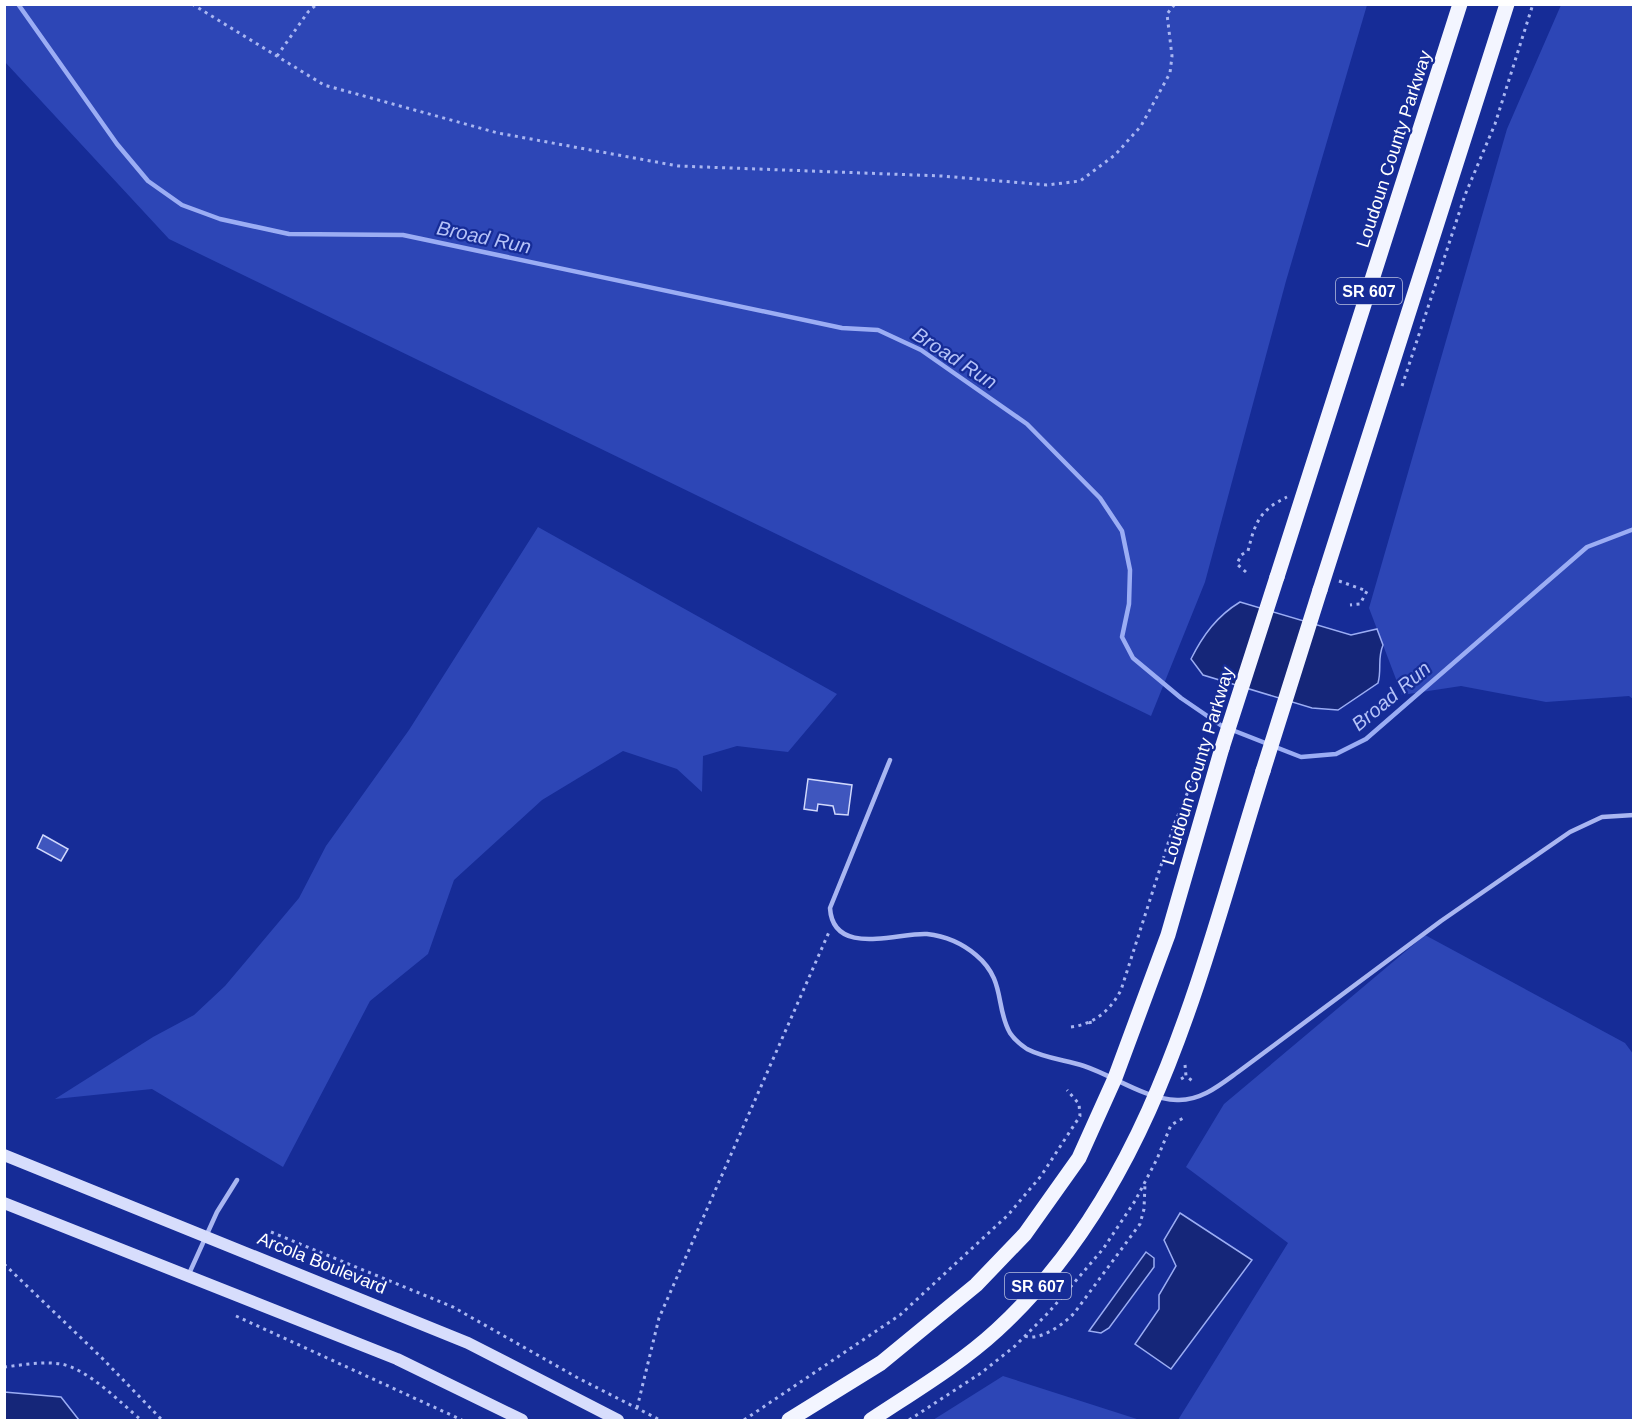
<svg xmlns="http://www.w3.org/2000/svg" width="1638" height="1425" font-family="Helvetica,sans-serif">
  <style>
    .green { fill: #2d46b6 }
    .water { fill: #152679; stroke: #9badf4; stroke-width: 1.5 }
    .lines { fill: none; stroke-linecap: round; stroke-linejoin: round }
    .stream { stroke: #9badf4; stroke-width: 4.5 }
    .building { fill: #3f56be; stroke: #d0d8fc; stroke-width: 1.5 }
    .path { stroke: #a9b6f1; stroke-width: 3; stroke-dasharray: 3 4.5; stroke-linecap: butt }
    .lane { stroke: #a9b6f1; stroke-width: 4.5 }
    .secondary { stroke: #d7ddfc; stroke-width: 12 }
    .primary { stroke: #f3f5ff; stroke-width: 15 }
    .primary-bridge { stroke: #f3f5ff; stroke-width: 15 }
    .labels { text-anchor: middle; dominant-baseline: central; stroke-width: 4.5; stroke-linejoin: round; paint-order: stroke }
    .shield { fill: #162c97; stroke: #b9c0e0; stroke-width: 1.5 }
    .shield-label { font-size: 16px; font-weight: bold; fill: #fff }
    .street-label { font-size: 18px; fill: #fff; stroke: #162c97 }
    .water-label { font-size: 20px; font-style: italic; fill: #b5c2f8; stroke: #162c97 }
  </style>
  <rect width="100%" height="100%" fill="#162c97"/>
  <!-- green -->
  <path class="green" d="M5 4H1367V5L1286 281 1205 582 1151 716 169 239 5 62Z
    M1561 5H1633V699L1629 696 1546 702 1461 686 1402 695 1369 608 1507 129Z
    M538 527 837 694 788 752 737 746 703 756 702 792 677 769 623 751 542 800 454 880 428 954 370 1001 283 1167 152 1089 55 1099 153 1037 194 1015 225 986 299 898 326 846 409 730Z
    M1425 935 1625 1043 1634 1055 1633 1420H1178L1288 1243 1186 1167 1224 1104Z
    M1003 1376 1140 1420H933Z"/>
  <!-- water -->
  <path class="water" d="M1240 602 1351 635 1377 629 1383 645C1377 659 1382 669 1378 683L1338 710 1312 708 1203 675 1191 659C1203 635 1217 616 1240 602Z
    M1180 1213 1252 1260 1171 1369 1135 1344 1159 1309V1295L1176 1266 1164 1240Z
    M1146 1252 1154 1258V1267L1109 1328 1101 1333 1089 1331Z
    M4 1392 61 1397 79 1420H5Z"/>
  <g class="lines">
    <!-- stream -->
    <path class="stream" d="M18 4 117 144 148 181 182 205 220 219 289 234 403 235 842 328 878 330 921 350 1027 424 1100 498 1122 531 1130 570 1129 604 1122 637 1133 658 1181 698 1222 726 1301 757 1336 754 1366 739 1587 547 1634 529"/>
  </g>
  <!-- building -->
  <path class="building" d="M808 779 852 785 848 815 835 814 833 806 818 804 817 811 804 809Z
    M43 835 68 849 61 861 37 848Z"/>
  <g class="lines">
    <!-- path -->
    <path class="path" d="M192 4 324 85 498 133 678 166 942 176 1047 185 1080 181 1115 155 1141 126 1170 73 1172 56 1167 14 1175 4
      M277 56 308 12 317 4
      M1402 386 1465 195 1495 124 1533 4
      M1246 572 1237 564 1241 555 1248 551C1255 522 1260 510 1287 497
      M1339 581 1367 591 1360 604 1350 605
      M1090 1021 1091 1028
      M1071 1027C1094 1024 1110 1011 1121 990L1174 825 1202 758
      M1185 1065 1186 1076 1195 1083
      M1181 1079 1186 1076
      M271 1232 453 1307 578 1378 660 1420
      M4 1264 102 1358 162 1420
      M236 1316 462 1420
      M1025 1336C1039 1342 1066 1323 1075 1312L1140 1224 1144 1209 1145 1184
      M4 1367C23 1365 42 1361 61 1364 88 1369 121 1403 141 1420
      M637 1408 659 1318 829 932
      M744 1420 900 1315 1008 1215 1041 1176 1080 1116 1079 1104 1067 1090
      M909 1420 981 1373 1015 1346 1049 1312 1103 1249 1135 1201 1157 1159 1171 1125 1185 1117"/>
    <!-- lane -->
    <path class="lane" d="M890 760 830 908C833 958 899 932 927 934 945 936 963 944 976 955 1006 980 995 1007 1010 1033 1014 1039 1021 1045 1027 1049 1044 1058 1065 1060 1084 1066 1114 1076 1145 1099 1177 1100 1201 1101 1220 1085 1238 1072L1441 921 1570 832 1602 817 1634 815
      M188 1276 217 1212 237 1180"/>
    <!-- secondary -->
    <path class="secondary" d="M4 1155 468 1343 618 1420
      M4 1203 397 1359 522 1420"/>
    <!-- primary -->
    <path class="primary" d="M1277 577 1460 4
      M1320 590 1507 4
      M789 1420 881 1363 976 1285 1025 1234 1079 1158 1115 1078 1168 935 1222 748
      M871 1420C913 1392 959 1365 997 1330 1155 1185 1201 968 1263 771"/>
    <!-- primary-bridge -->
    <path class="primary-bridge" d="M1222 748 1277 577
      M1263 771 1320 590"/>
  </g>
  <g class="labels">
    <!-- shield labels -->
    <g class="shield">
      <rect x="1336" y="278" width="66" height="26" rx="4.5"/>
      <rect x="1005" y="1273" width="66" height="26" rx="4.5"/>
    </g>
    <g class="shield-label">
      <text x="1369" y="291">SR 607</text>
      <text x="1038" y="1286">SR 607</text>
    </g>
    <!-- street labels -->
    <g class="street-label">
      <text transform="translate(1394 149) rotate(-72)">Loudoun County Parkway</text>
      <text transform="translate(1198 766) rotate(-73)">Loudoun County Parkway</text>
      <text transform="translate(322 1263) rotate(22)">Arcola Boulevard</text>
    </g>
    <!-- water labels -->
    <g class="water-label">
      <text transform="translate(484 237) rotate(12)">Broad Run</text>
      <text transform="translate(955 358) rotate(33)">Broad Run</text>
      <text transform="translate(1391 696) rotate(-40)">Broad Run</text>
    </g>
  </g>
  <!-- border -->
  <rect width="1638" height="1425" fill="none" stroke="#ffffff" stroke-width="12"/>
</svg>
